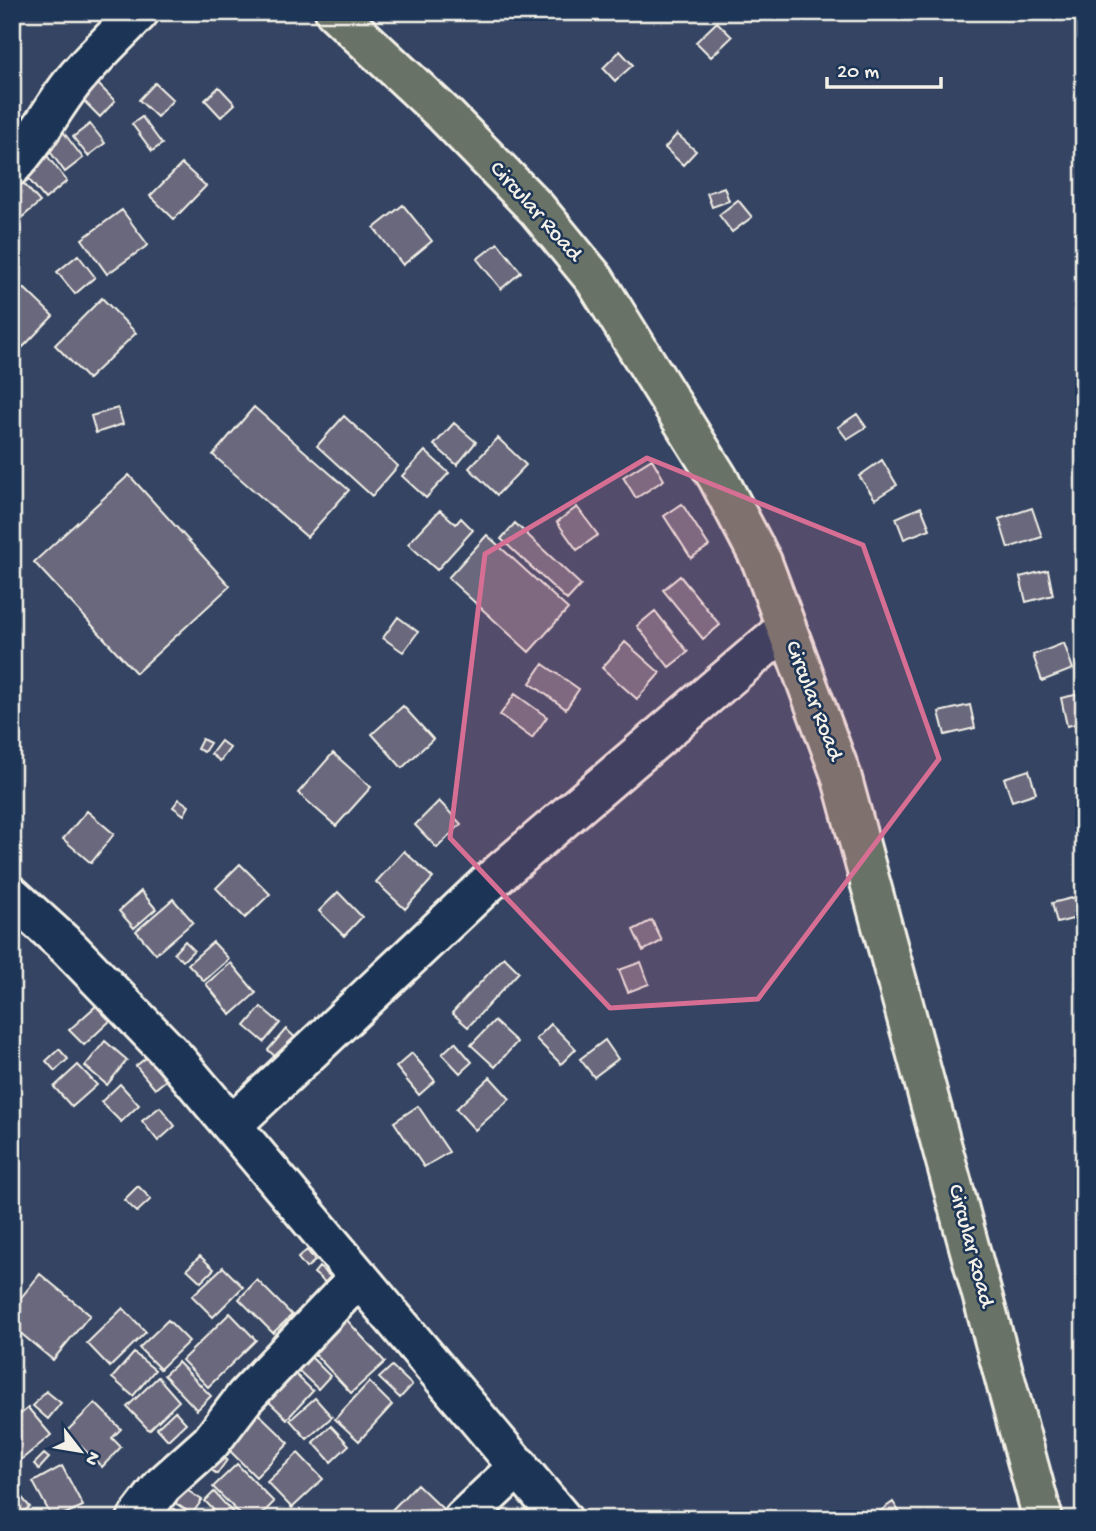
<svg xmlns="http://www.w3.org/2000/svg" width="1096" height="1531" font-family="'Gochi Hand',sans-serif">
  <style>
    .building { fill: #6a687d; stroke: #f4f1e8; stroke-width: 2 }
    .lines { fill: none; stroke-linecap: round; stroke-linejoin: round }
    .minor-casing { stroke: #f4f1e8; stroke-width: 44 }
    .major-casing { stroke: #f4f1e8; stroke-width: 44 }
    .minor { stroke: #1d3557; stroke-width: 38 }
    .major { stroke: #697266; stroke-width: 38 }
    .marked { fill: #d66f93; fill-opacity: 0.2; stroke: #d66f93; stroke-width: 5; stroke-linejoin: round }
    .labels { text-anchor: middle; dominant-baseline: central; stroke-width: 5; stroke-linejoin: round; paint-order: stroke }
    .street-label { font-size: 23px; fill: #f4f1e8; stroke: #1d3557 }
  </style>
  <rect width="100%" height="100%" fill="#344462"/>
  <filter id="ink" filterUnits="userSpaceOnUse"><feTurbulence type="fractalNoise" baseFrequency=".0143" numOctaves="2"/><feDisplacementMap in="SourceGraphic" scale="14" xChannelSelector="R" yChannelSelector="G"/><feConvolveMatrix kernelMatrix="1 2 1 2 8 2 1 2 1" color-interpolation-filters="sRGB"/></filter>
  <g filter="url(#ink)">
    <!-- building -->
    <path class="building" d="M717 22 732 37 711 57 696 42Z
      M620 51 633 65 615 81 603 68Z
      M95 81 115 101 100 117 79 96Z
      M155 83 173 100 157 117 139 100Z
      M219 87 235 104 221 117 205 100Z
      M142 117 162 144 152 151 132 124Z
      M90 124 105 143 88 156 73 137Z
      M61 129 83 158 65 172 43 142Z
      M677 134 696 151 683 165 665 148Z
      M44 152 67 181 45 199 21 170Z
      M182 164 206 186 174 219 150 196Z
      M17 176 40 202 12 226V180Z
      M724 187 729 201 712 207 707 193Z
      M738 200 752 217 732 232 719 215Z
      M403 205 432 241 403 265 374 228Z
      M122 210 148 245 107 274 82 239Z
      M498 243 521 272 501 289 477 259Z
      M78 255 95 277 75 294 57 272Z
      M24 288 53 316 23 347 12 337V301Z
      M102 298 136 333 88 379 55 345Z
      M254 407 349 490 307 537 213 455Z
      M118 408 123 424 96 433 91 416Z
      M857 414 866 427 847 439 838 427Z
      M344 416 398 466 372 496 317 446Z
      M454 423 476 442 457 465 434 445Z
      M498 438 526 465 497 495 469 468Z
      M425 451 449 473 426 498 402 476Z
      M652 459 664 480 636 498 623 477Z
      M882 460 897 485 875 499 859 476Z
      M129 475 230 586 136 673 34 562Z
      M682 504 709 546 691 558 664 516Z
      M577 507 598 535 577 550 557 522Z
      M921 507 930 529 904 539 896 518Z
      M1032 508 1042 537 1008 548 999 519Z
      M440 510 456 524 461 518 473 530 437 570 408 544Z
      M515 523 581 585 567 600 501 539Z
      M487 535 568 609 529 652 448 578Z
      M1048 570 1053 595 1026 602 1020 577Z
      M680 576 720 625 703 639 663 590Z
      M655 611 688 652 669 667 637 626Z
      M398 617 418 632 403 652 383 638Z
      M625 642 660 673 637 699 602 668Z
      M1064 643 1073 669 1042 681 1033 655Z
      M543 664 579 689 566 709 530 683Z
      M1084 693V722L1067 726 1061 698Z
      M515 694 547 717 532 738 500 715Z
      M970 705 975 728 945 735 939 712Z
      M403 706 433 739 402 768 372 734Z
      M202 739 210 743 204 752 197 749Z
      M221 741 230 748 220 761 211 754Z
      M333 753 371 787 336 826 298 793Z
      M1029 770 1036 793 1012 801 1004 778Z
      M179 799 189 806 184 815 173 807Z
      M439 801 461 824 437 848 415 825Z
      M87 811 114 834 91 863 63 839Z
      M404 851 433 878 405 909 376 882Z
      M240 864 270 894 245 918 216 888Z
      M141 891 156 909 134 928 119 911Z
      M338 892 362 917 344 936 319 911Z
      M1080 896 1084 916 1057 923 1052 903Z
      M173 899 193 922 156 954 136 931Z
      M652 920 662 941 643 951 633 930Z
      M185 941 194 950 183 961 174 953Z
      M213 942 229 959 204 981 188 964Z
      M504 957 519 972 468 1027 452 1013Z
      M641 962 649 984 628 992 619 970Z
      M231 963 256 993 231 1015 206 984Z
      M97 1005 111 1020 84 1045 69 1030Z
      M261 1007 280 1023 264 1042 245 1026Z
      M494 1021 517 1042 495 1067 471 1045Z
      M551 1024 576 1049 561 1064 536 1039Z
      M286 1029 298 1040 280 1061 268 1050Z
      M605 1040 618 1059 594 1077 580 1059Z
      M105 1041 127 1060 107 1085 85 1066Z
      M455 1042 472 1062 460 1073 442 1054Z
      M59 1049 68 1059 55 1071 46 1061Z
      M412 1053 435 1081 419 1095 396 1067Z
      M147 1057 166 1080 155 1089 136 1066Z
      M78 1065 97 1085 72 1107 54 1087Z
      M490 1077 510 1099 475 1130 456 1109Z
      M120 1084 139 1105 121 1122 101 1102Z
      M418 1106 449 1152 424 1167 394 1122Z
      M160 1107 175 1126 158 1141 142 1121Z
      M138 1186 151 1199 137 1212 124 1200Z
      M307 1250 315 1261 306 1268 298 1258Z
      M200 1256 214 1269 201 1282 187 1269Z
      M223 1267 243 1287 213 1317 192 1296Z
      M319 1267 331 1277 326 1283 314 1273Z
      M40 1274 90 1315 53 1360 12 1326V1309Z
      M257 1280 292 1315 273 1333 239 1299Z
      M123 1308 146 1332 110 1367 87 1343Z
      M230 1313 256 1340 208 1387 182 1360Z
      M346 1319 385 1362 351 1393 312 1351Z
      M168 1320 189 1341 160 1369 139 1348Z
      M134 1353 155 1370 133 1396 112 1378Z
      M309 1355 330 1376 318 1389 296 1368Z
      M178 1362 211 1396 197 1410 164 1375Z
      M392 1366 412 1385 400 1398 379 1378Z
      M292 1371 313 1391 287 1419 266 1399Z
      M158 1377 179 1401 149 1430 127 1407Z
      M369 1382 392 1405 359 1441 335 1419Z
      M46 1391 61 1403 48 1419 33 1406Z
      M315 1398 332 1417 307 1439 290 1420Z
      M95 1403 121 1429 112 1438 121 1447 102 1467 66 1432Z
      M28 1408 51 1435 15 1465 12 1462V1421Z
      M175 1411 186 1423 168 1440 157 1428Z
      M257 1412 289 1443 256 1477 225 1446Z
      M331 1426 349 1445 331 1462 313 1442Z
      M217 1451 227 1460 217 1474 206 1466Z
      M298 1453 323 1479 292 1508 267 1482Z
      M44 1454 49 1458 39 1469 34 1464Z
      M237 1464 274 1502 257 1519H245L213 1487Z
      M62 1466 83 1506 53 1519 33 1482Z
      M417 1484 443 1509 433 1519H383Z
      M179 1485 202 1500 192 1514 169 1499Z
      M214 1492 236 1516 234 1519H222L205 1501Z
      M18 1493 30 1507 12 1519V1498Z
      M893 1502 904 1519H869Z
      M166 1503 187 1519H165L158 1514Z"/>
    <g class="lines">
      <!-- minor casing -->
      <g class="minor-casing">
        <path id="minor" d="M12 166C37 140 50 111 72 83 92 58 117 35 139 12
          M12 896 69 948 174 1057 562 1519
          M232 1125 487 884 785 629
          M137 1519 163 1485 210 1443 245 1397 359 1277
          M463 1519 519 1466"/>
      </g>
      <!-- major casing -->
      <g class="major-casing">
        <path id="major" d="M335 12 445 115 536 208 595 280 718 478 762 562 841 775 1043 1519"/>
      </g>
      <!-- minor -->
      <use href="#minor" class="minor"/>
      <!-- major -->
      <use href="#major" class="major"/>
    </g>
  </g>
  <!-- marked area -->
  <path class="marked" d="M647 458 863 545 939 759 758 999 610 1008 450 838 485 554Z"/>
  <g class="labels">
    <!-- street labels -->
    <g class="street-label">
      <text transform="translate(535 212) rotate(48)">Circular Road</text>
      <text transform="translate(813 701) rotate(69)">Circular Road</text>
      <text transform="translate(970 1246) rotate(75)">Circular Road</text>
    </g>
  </g>
  <!-- margin -->
  <rect width="1096" height="1531" fill="none" stroke="#1d3557" stroke-width="42"/>
  <rect x="21" y="21" width="1054" height="1489" fill="none" stroke="#f4f1e8" stroke-width="2.5" filter="url(#ink)"/>
  <!-- north arrow -->
  <g transform="translate(80 1451) rotate(121)" stroke="#1d3557" stroke-width="5" paint-order="stroke">
  <path d="M0-5L12 26L0 18L-12 26Z" fill="#f4f1e8"/>
  <text y="-10" font-size="19" font-weight="bold" text-anchor="middle" fill="#f4f1e8">N</text>
  </g>
  <!-- scale -->
  <path d="M827 77v10h114v-10" fill="none" stroke="#f4f1e8" stroke-width="3.5"/>
  <text x="837" y="77" font-size="21" fill="#f4f1e8" stroke="#1d3557" stroke-width="5" paint-order="stroke">20 m</text>
</svg>
